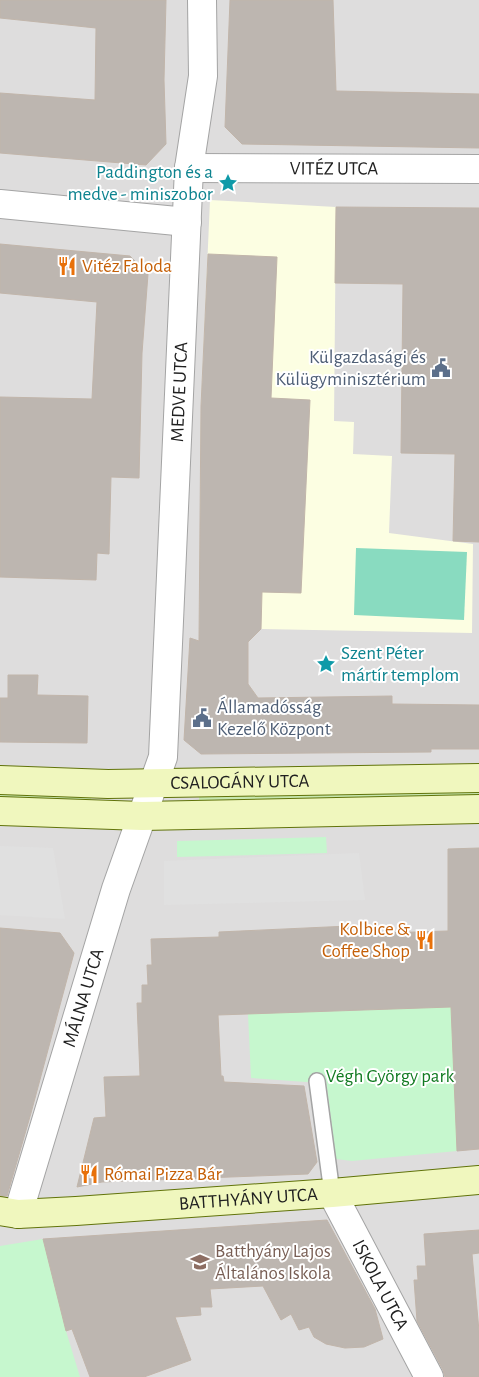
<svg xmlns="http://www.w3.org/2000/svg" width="479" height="1377" font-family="'Alegreya Sans',sans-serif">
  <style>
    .residential { fill: #dedddd }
    .education { fill: #fcfee2 }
    .grass { fill: #c7e7af }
    .park { fill: #c6f7ce }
    .pitch { fill: #89dbc0 }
    .parking { fill: #e0e0e0 }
    .building { fill: #bdb6b0; stroke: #c1b5aa }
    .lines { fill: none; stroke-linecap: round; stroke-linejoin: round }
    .lane-casing { stroke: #a4a4a4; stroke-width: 18 }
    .street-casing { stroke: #a4a4a4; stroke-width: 30 }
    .secondary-casing { stroke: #61730a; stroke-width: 30 }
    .lane { stroke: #fff; stroke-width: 15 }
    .street { stroke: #fff; stroke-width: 28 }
    .secondary { stroke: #f0f7be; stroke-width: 28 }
    .labels { text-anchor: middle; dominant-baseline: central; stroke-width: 4; stroke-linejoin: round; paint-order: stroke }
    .street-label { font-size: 19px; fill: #202020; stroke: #fff }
    .culture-label { font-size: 19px; fill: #0d838f; stroke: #fff; text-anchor: end }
    .food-label { font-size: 19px; fill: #c56008; stroke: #fff; text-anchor: start }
    .service-label { font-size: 19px; fill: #4e5e75; stroke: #fff; text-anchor: end }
    .park-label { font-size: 19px; fill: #117a21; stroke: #fff }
    .education-label { font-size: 19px; fill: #785e54; stroke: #fff; text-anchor: start }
  </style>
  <rect width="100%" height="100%" fill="#f0ede7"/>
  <!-- residential -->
  <path class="residential" d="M0 0H479V1377H0Z"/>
  <!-- education -->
  <path class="education" d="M210 200 336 207 334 421 354 422 353 454 392 456 389 533 473 544 472 633 261 629 248 642 199 641 201 406Z"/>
  <!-- grass -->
  <path class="grass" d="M479 790V799L199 800V791Z
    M0 792 91 795V803L0 801Z"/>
  <!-- park -->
  <path class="park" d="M326 837 327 853 177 857V841Z
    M451 1007 457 1151 352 1161 336 1159 326 1080 306 1082 251 1078 248 1014Z
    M43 1239 66 1331 80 1377H0V1246Z"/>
  <!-- pitch -->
  <path class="pitch" d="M356 548 467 552 464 620 354 615Z"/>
  <!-- parking -->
  <path class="parking" d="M0 846 53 848 65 919 0 915Z
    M359 853 365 900 164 905V861Z"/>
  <!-- building -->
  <path class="building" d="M0 0H166L164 80 166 144 146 165 0 153V93L95 100 96 28 0 18Z
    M230 0H333L336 91 479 94V148L242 144 225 127Z
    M336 207 479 208V542L453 541 455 454 401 453 403 284 335 283Z
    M0 244 130 256 148 274 142 353 139 478 111 477 109 554 97 553 96 580 0 577V397L92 399 97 302 0 293Z
    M208 254 277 257 271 398 310 400 301 593 262 592 261 629 248 642V684L258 698 392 696V704L479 705V749H431V752L201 754 184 740 190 638 199 641 201 406Z
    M8 675H38L37 695 88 696 87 743 0 742V698H8Z
    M479 848V1149L457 1151 451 1007 218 1015 221 1076H223L224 1082 304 1086 317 1162 308 1174 102 1182 77 1187 94 1118 106 1117 104 1077 140 1076 137 1003H142V985H148L147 965H152L151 939 219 937V932L349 926 350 934 448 931V849Z
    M0 928 60 933 74 953 31 1113 7 1196H0Z
    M327 1220 375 1309 383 1339 364 1347 345 1348 326 1344 314 1337 309 1327 299 1330 291 1314 281 1320 263 1286 210 1289 212 1307H200L201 1315 175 1317 191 1360 144 1377H90L72 1329 66 1331 43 1239Z
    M479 1230V1253L472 1254 479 1331V1377H445L443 1370 417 1321 414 1280H418L417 1266H426L424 1234Z"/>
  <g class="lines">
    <!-- lane casing -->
    <g class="lane-casing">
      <path id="lane" d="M317 1081 332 1193"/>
    </g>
    <!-- street casing -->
    <g class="street-casing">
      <g id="street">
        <path id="s1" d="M189 168 479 169"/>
        <path d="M0 204 187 222"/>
        <path id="s2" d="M332 1193 429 1377"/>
        <path id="s3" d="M18 1214 116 889 163 757 189 168 203 76 202 0"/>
      </g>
    </g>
    <!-- secondary casing -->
    <g class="secondary-casing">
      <g id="secondary">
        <path id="s4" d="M0 780 108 784 479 778"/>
        <path d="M0 811 142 816 479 809"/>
        <path id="s5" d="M0 1211 18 1214 76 1211 332 1193 479 1180"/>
      </g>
    </g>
    <!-- lane -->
    <use href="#lane" class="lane"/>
    <!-- street -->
    <use href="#street" class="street"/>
    <!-- secondary -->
    <use href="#secondary" class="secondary"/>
  </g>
  <!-- icons -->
  <defs>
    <g id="sight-bare" transform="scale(1.5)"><path d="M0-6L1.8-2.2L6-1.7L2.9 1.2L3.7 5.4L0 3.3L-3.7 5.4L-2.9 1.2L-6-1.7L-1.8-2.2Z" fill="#0f9aa8" stroke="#fff" stroke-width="2.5" paint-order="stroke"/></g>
    <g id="restaurant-bare" transform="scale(1.5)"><path d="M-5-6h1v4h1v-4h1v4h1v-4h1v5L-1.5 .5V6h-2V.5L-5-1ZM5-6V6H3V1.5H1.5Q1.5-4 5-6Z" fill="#e8710a" stroke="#fff" stroke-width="2.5" paint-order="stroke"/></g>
    <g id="civic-bare" transform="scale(1.5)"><path d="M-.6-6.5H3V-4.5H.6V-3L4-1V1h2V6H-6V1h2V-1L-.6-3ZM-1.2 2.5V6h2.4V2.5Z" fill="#5c6f8a" stroke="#fff" stroke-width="2.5" paint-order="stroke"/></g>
    <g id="school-bare" transform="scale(1.5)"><path d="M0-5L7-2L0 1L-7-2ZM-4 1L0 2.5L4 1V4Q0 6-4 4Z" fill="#8d6e63" stroke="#fff" stroke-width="2.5" paint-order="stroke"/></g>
  </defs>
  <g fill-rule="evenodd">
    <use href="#sight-bare" x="228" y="183"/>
    <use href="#restaurant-bare" x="67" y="266"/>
    <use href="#civic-bare" x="441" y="368"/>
    <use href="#sight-bare" x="326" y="664"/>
    <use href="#civic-bare" x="202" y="718"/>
    <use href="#restaurant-bare" x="425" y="940"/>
    <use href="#restaurant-bare" x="89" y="1174"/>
    <use href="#school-bare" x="200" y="1262"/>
  </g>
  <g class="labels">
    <!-- street labels -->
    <g class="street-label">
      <text stroke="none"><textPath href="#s1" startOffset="145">VITÉZ UTCA</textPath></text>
      <text stroke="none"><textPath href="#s3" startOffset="845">MEDVE UTCA</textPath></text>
      <text stroke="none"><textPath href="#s4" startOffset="240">CSALOGÁNY UTCA</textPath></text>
      <text stroke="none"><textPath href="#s3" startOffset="226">MÁLNA UTCA</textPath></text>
      <text stroke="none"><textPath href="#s5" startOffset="249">BATTHYÁNY UTCA</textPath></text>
      <text stroke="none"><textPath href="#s2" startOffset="104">ISKOLA UTCA</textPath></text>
    </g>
    <!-- culture labels -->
    <g class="culture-label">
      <text x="213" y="172">Paddington és a<tspan x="213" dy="22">medve - miniszobor</tspan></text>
      <text x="341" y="653" text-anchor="start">Szent Péter<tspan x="341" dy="22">mártír templom</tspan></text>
    </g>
    <!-- food labels -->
    <g class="food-label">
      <text x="82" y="266">Vitéz Faloda</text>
      <text x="410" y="929" text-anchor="end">Kolbice &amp;<tspan x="410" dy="22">Coffee Shop</tspan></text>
      <text x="104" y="1174">Római Pizza Bár</text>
    </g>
    <!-- service labels -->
    <g class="service-label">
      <text x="426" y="357">Külgazdasági és<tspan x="426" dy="22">Külügyminisztérium</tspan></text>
      <text x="217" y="707" text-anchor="start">Államadósság<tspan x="217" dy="22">Kezelő Központ</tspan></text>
    </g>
    <!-- park labels -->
    <g class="park-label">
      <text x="390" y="1076">Végh György park</text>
    </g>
    <!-- education labels -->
    <g class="education-label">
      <text x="215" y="1251">Batthyány Lajos<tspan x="215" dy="22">Általános Iskola</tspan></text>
    </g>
  </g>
</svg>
